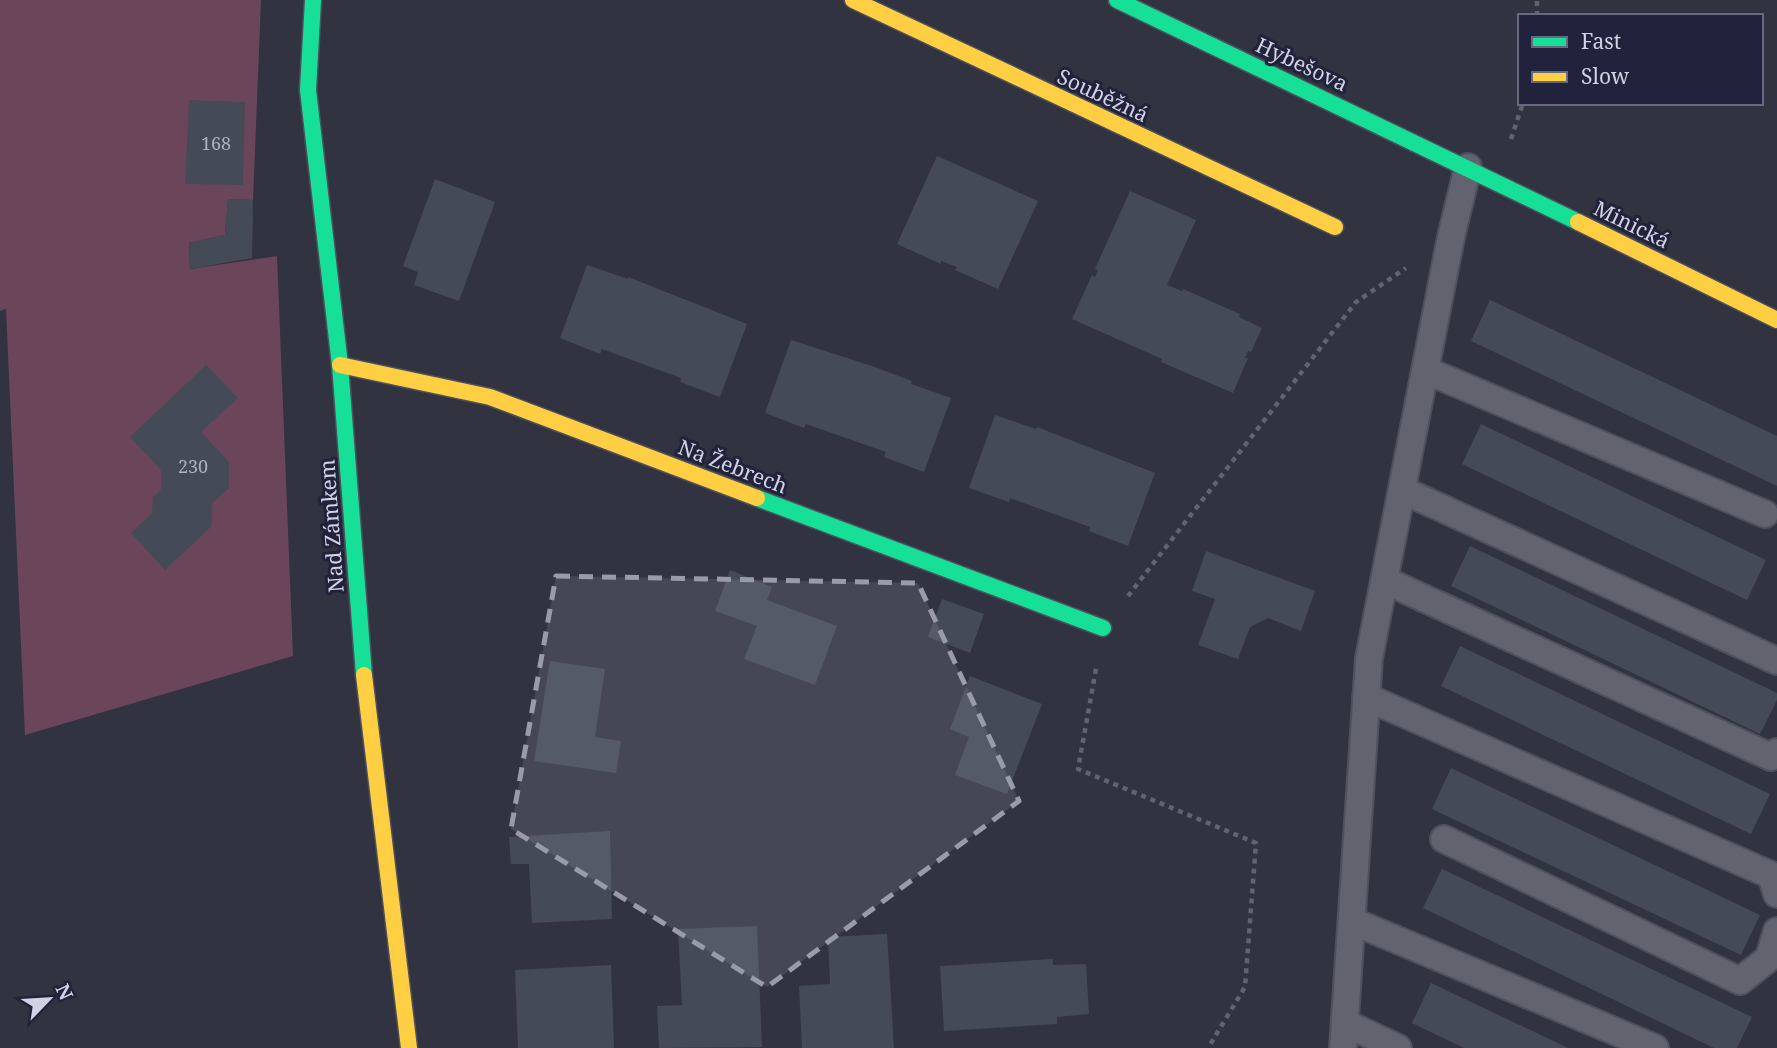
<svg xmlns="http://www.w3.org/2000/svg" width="1777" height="1048" font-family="'Noto Serif',serif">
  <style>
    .green { fill: #6b465b }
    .building { fill: #454b56 }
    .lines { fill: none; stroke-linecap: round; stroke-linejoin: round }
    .lane-casing { stroke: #4e505c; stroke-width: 30 }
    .fast-casing { stroke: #4e505c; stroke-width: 19 }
    .slow-casing { stroke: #4e505c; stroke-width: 19 }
    .path { stroke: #62636d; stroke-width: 4.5; stroke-dasharray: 5 5; stroke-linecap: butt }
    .lane { stroke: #62636f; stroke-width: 26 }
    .fast { stroke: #16e098; stroke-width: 16 }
    .slow { stroke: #ffcf43; stroke-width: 16 }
    .marked { fill: #989baa; fill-opacity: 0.2; stroke: #989baa; stroke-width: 5; stroke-dasharray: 14 9; stroke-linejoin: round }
    .labels { text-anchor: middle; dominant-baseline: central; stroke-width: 6; stroke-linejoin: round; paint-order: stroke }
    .number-label { font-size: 18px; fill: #adb1c0 }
    .street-label { font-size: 21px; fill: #d0d3e3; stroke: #21233c }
  </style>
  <rect width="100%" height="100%" fill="#313341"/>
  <!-- green -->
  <path class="green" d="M0 0H261L253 200 228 199 225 235 189 243 190 269 277 256 293 656 25 735 6 309 0 311Z"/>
  <!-- building -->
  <path class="building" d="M189 100 245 102 243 185 185 184Z
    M937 156 1038 201 998 289 955 270 957 267 941 261V264L897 244Z
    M435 179 495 202 459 301 414 285 418 272 403 266Z
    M1130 191 1196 220 1167 285 1182 291 1183 289 1240 314 1239 317 1262 328 1251 352 1248 351 1245 358H1248L1233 393 1161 362 1162 359 1072 319 1092 275 1095 277 1098 270 1095 269Z
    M228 199 253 200 252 258 190 269 189 243 225 235Z
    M587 265 628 279V277L747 324 720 397 680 382 681 378 602 349 600 354 560 338Z
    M1490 300 1777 436V486L1471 341Z
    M791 340 872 366 912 381 911 384 951 398 924 472 884 457 886 452 806 424 804 428 765 413Z
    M206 365 238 398 201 432 229 462V488L212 503V526L165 570 131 533 152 513 153 497 161 490V470L130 437Z
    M995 415 1036 429 1037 427 1155 473 1128 546 1089 531 1090 527 1010 498 1009 502 969 488Z
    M1481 424 1766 560 1747 600 1462 464Z
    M1470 546 1777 693V700L1760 734 1451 586Z
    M1206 551 1315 591 1301 631 1268 618 1250 627 1238 659 1198 645 1215 599 1192 591Z
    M730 570 772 587 767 600 837 626 815 685 744 659 757 626 715 611Z
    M942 599 984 614 970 653 928 637Z
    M1460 646 1770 794 1751 834 1441 686Z
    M550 661 605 669 595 737 621 741 616 773 534 761Z
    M970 676 1042 704 1007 794 955 775 969 737 950 729Z
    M1451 768 1760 915 1741 955 1432 809Z
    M610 831 612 919 532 923 529 864H511L509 837Z
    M1442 869 1752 1017 1737 1048H1714L1423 908Z
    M757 926 762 1047 659 1048 657 1006 682 1005 678 929Z
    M887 934 894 1048H802L799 986 830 984 828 937Z
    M1053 959V965L1086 964 1089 1014 1057 1017V1024L944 1031 940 966Z
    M611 965 614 1048H518L515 970Z
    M1431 983 1547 1038 1568 1048H1464L1412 1023Z"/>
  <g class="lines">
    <!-- lane casing -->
    <g class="lane-casing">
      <path id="lane" d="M1425 370 1765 514
        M1402 490 1777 661
        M1384 580 1771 757 1777 752
        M1366 697 1771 875 1777 894
        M1444 839 1740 981 1769 958 1777 931
        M1352 921 1655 1048
        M1345 1023 1398 1048
        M1343 1048 1369 658 1451 237 1468 167"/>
    </g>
    <!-- fast casing -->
    <g class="fast-casing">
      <path id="fast" d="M313 0 308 90 340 365 364 675
        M1117 0 1578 222
        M757 498 1103 628"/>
    </g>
    <!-- slow casing -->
    <g class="slow-casing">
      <path id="slow" d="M853 0 1335 227
        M1578 222 1777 320
        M340 365 490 397 757 498
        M364 675 409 1048"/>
    </g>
    <!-- path -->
    <path class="path" d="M1537 16V0
      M1511 139 1523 103
      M1128 596 1356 302 1406 268
      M1096 669 1078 769 1256 843 1245 987 1208 1048"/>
    <!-- lane -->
    <use href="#lane" class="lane"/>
    <!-- fast -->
    <use href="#fast" class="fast"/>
    <!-- slow -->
    <use href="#slow" class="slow"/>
  </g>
  <!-- marked area -->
  <path class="marked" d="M556 576 918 583 1019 801 767 987 511 829Z"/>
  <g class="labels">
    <!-- number labels -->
    <g class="number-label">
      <text x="216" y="143">168</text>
      <text x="193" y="466">230</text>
    </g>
    <!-- street labels -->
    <g class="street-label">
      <text transform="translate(1302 64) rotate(25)">Hybešova</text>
      <text transform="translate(1103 95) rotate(25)">Souběžná</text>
      <text transform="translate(1632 224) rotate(26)">Minická</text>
      <text transform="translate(733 466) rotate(21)">Na Žebrech</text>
      <text transform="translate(331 526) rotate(-94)">Nad Zámkem</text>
    </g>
  </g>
  <!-- legend -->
  <rect x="1518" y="14" width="245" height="91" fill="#21233c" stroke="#67697f" stroke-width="2"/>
  <rect x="1532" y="37" width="35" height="10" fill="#16e098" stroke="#67697f" stroke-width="2"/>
  <text x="1581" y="49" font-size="21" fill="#d0d3e3">Fast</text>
  <rect x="1532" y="72" width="35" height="10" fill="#ffcf43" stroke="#67697f" stroke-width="2"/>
  <text x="1581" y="84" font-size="21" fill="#d0d3e3">Slow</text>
  <!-- north arrow -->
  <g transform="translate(49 999) rotate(65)" stroke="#21233c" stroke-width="5" paint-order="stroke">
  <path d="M0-5L12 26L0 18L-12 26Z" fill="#d0d3e3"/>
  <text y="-10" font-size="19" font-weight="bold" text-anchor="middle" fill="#d0d3e3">N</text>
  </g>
</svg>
